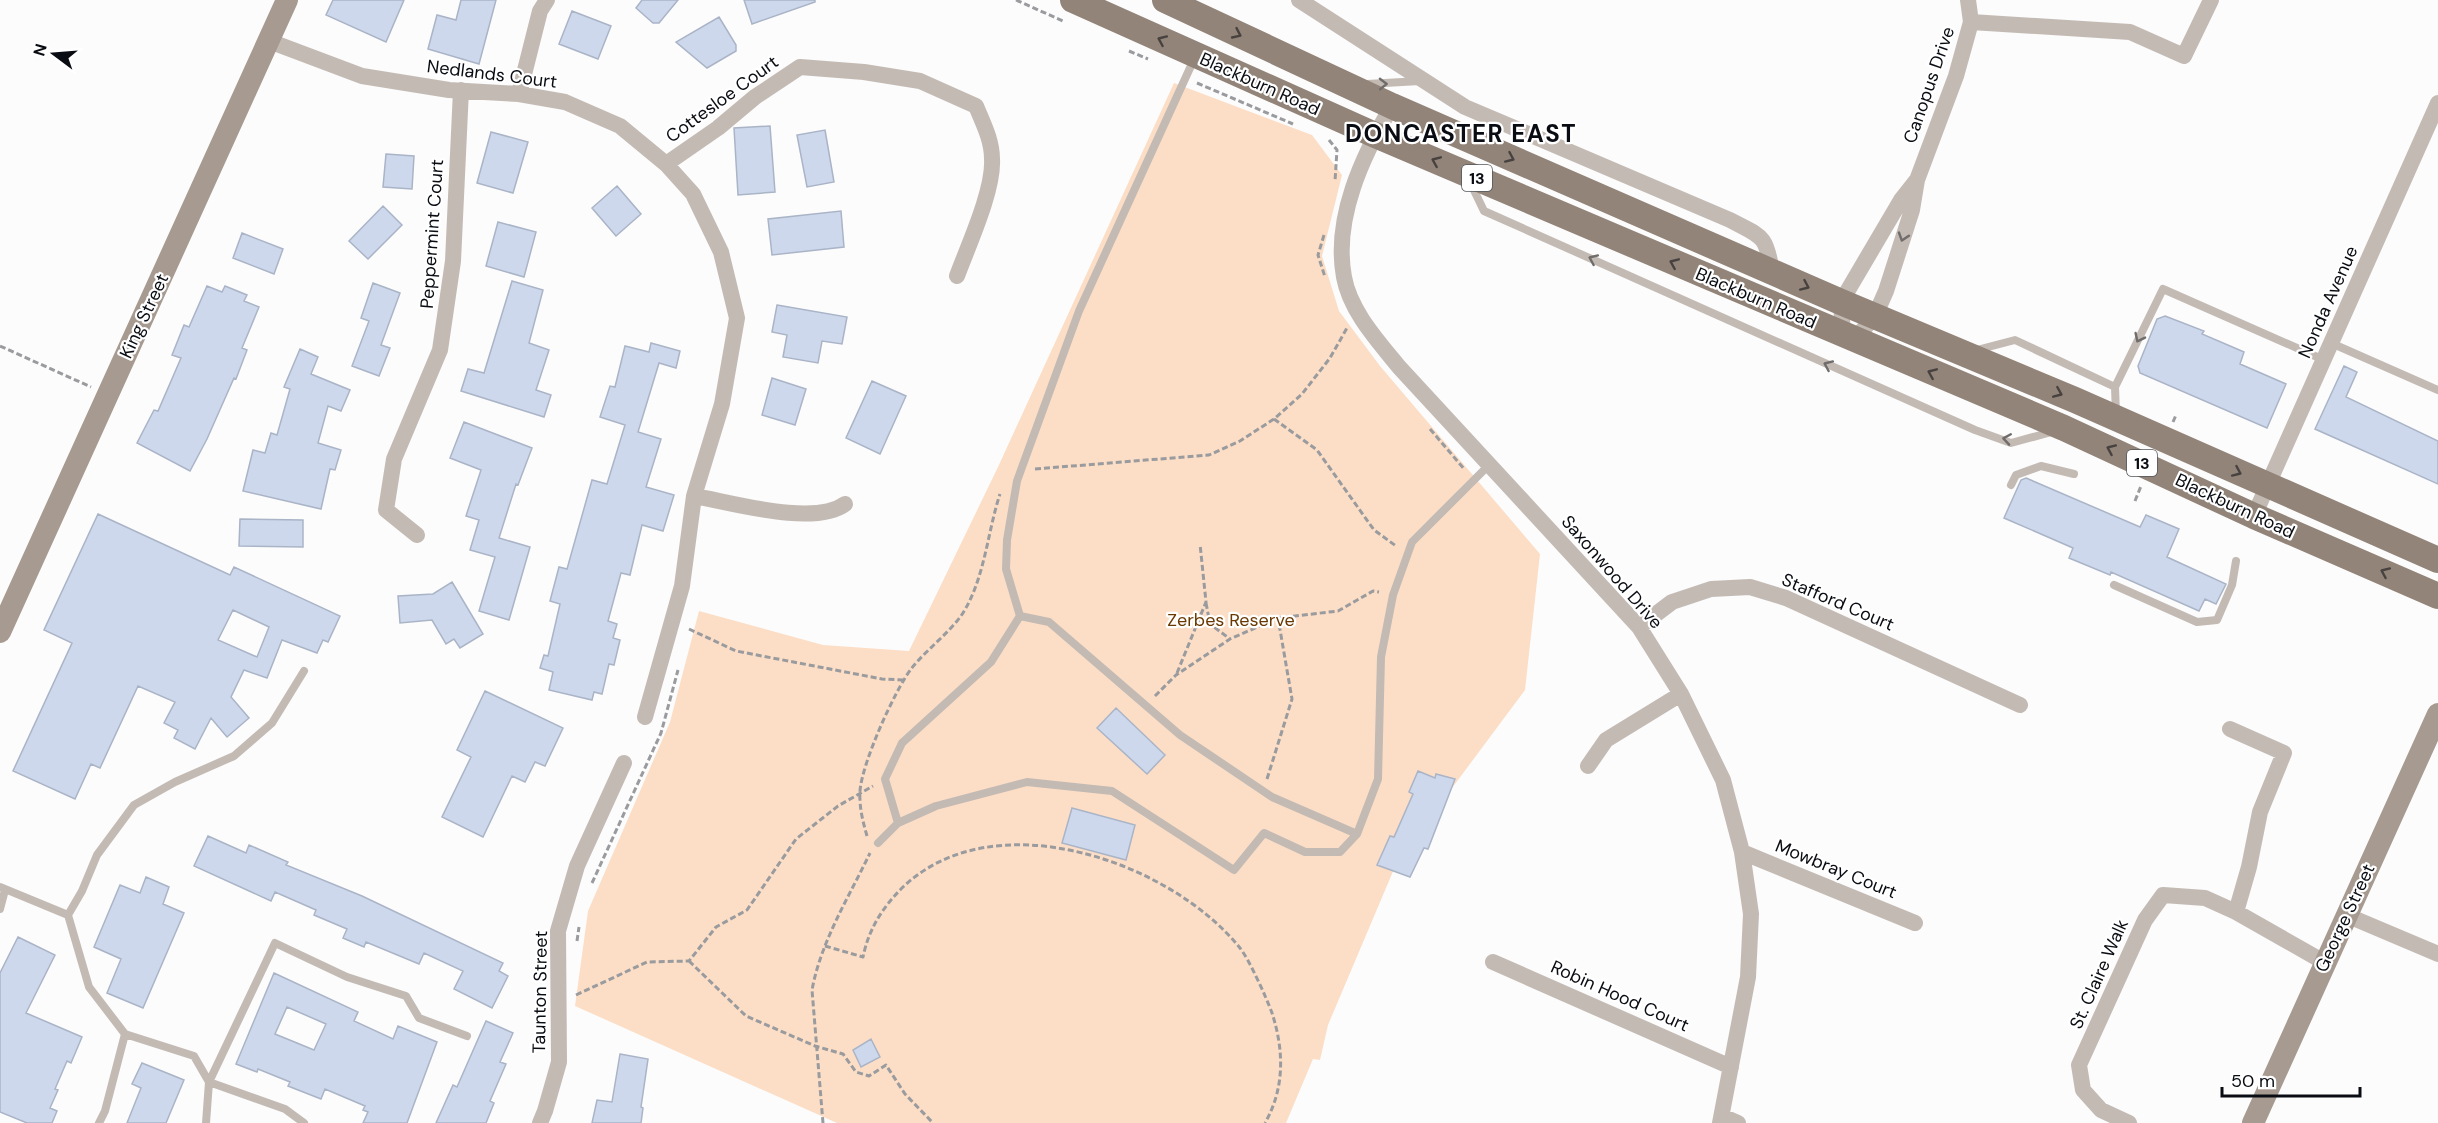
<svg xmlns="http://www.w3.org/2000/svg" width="2438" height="1123" font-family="'DM Sans',sans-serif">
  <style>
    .green { fill: #fcdec6 }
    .building { fill: #ced8ec; stroke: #aab4c7; stroke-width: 1.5; fill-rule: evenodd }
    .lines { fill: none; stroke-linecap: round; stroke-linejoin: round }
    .path { stroke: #9a9b9e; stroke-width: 3; stroke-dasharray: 6 3; stroke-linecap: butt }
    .lane { stroke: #c3bab4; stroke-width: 8 }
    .street { stroke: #c3bab4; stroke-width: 16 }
    .secondary { stroke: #a79a91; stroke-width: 22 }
    .primary { stroke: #928478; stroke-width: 26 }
    .oneway { stroke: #474240 }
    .oneway2 { stroke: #6f6c6b }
    .labels { text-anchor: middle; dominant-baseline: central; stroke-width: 4.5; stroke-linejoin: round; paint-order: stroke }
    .shield { fill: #fff; stroke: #535559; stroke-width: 1.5 }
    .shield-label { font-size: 16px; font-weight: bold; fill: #090c12 }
    .street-label { font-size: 18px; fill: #090c12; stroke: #fff }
    .park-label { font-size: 18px; fill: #6a3901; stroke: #fff }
    .district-label { font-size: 24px; font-weight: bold; letter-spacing: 1.5px; fill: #090c12; stroke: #fff }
  </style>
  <rect width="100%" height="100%" fill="#fcfcfc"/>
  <!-- green -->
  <path class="green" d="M1174 83 1312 135 1342 175 1322 256 1339 311 1380 366 1540 554 1525 690 1397 862 1328 1025 1320 1060 1313 1059 1286 1123H837L575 1006 588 911 670 722 699 611 823 645 909 651 998 467Z"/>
  <!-- building -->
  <path class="building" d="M333 0H404L386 42 326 15Z
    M461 0H496L479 64 428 49 437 15 456 20Z
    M642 0H678L659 23H653L636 8Z
    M744 0H815V2L752 24Z
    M572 11 611 26 598 59 559 44Z
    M719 17 736 45V51L707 68 676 42Z
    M770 126 775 192 738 195 734 128Z
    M825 130 834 182 807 187 797 135Z
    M491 132 528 142 513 193 477 183Z
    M386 154 414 156 412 189 383 187Z
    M617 186 641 214 616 236 592 208Z
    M383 206 402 225 368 259 349 241Z
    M841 211 844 247 772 255 768 219Z
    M498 222 536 232 524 277 486 266Z
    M242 233 283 249 274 274 233 258Z
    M512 281 543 290 529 343 549 350 536 390 551 395 544 417 461 391 468 369 484 373Z
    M373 283 400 293 381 345 390 348 379 376 352 366 369 321 361 318Z
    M207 286 222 292 225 286 247 295 244 301 259 307 242 348 247 350 236 379 234 378 207 439 190 471 137 443 154 410 158 411 181 358 172 355 184 325 189 327Z
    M777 305 847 317 842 344 822 341 818 363 783 357 787 335 772 332Z
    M2165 316 2204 331 2202 334 2244 352 2240 364 2286 384 2267 428 2140 373 2138 366 2157 319Z
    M651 343 680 351 676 368 659 363 638 432 661 439 646 487 674 495 663 531 642 525 630 575 621 573 608 621 617 624 613 638 620 640 614 665 609 664 602 694 594 692 592 700 549 690 553 672 540 668 544 655 548 656 560 604 550 601 559 567 567 569 592 480 607 484 625 425 600 417 610 386 615 387 625 346 649 352Z
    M300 349 318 357 311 374 350 390 341 411 328 406 318 443 341 450 335 470 330 469 321 509 243 491 253 450 265 453 271 433 277 435 290 389 284 387Z
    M2344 366 2357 372 2346 397 2438 441V484L2315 429Z
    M772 378 806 389 795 425 762 415Z
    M872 381 906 396 880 454 846 438Z
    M464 422 532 448 518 485 516 484 499 538 530 547 509 620 479 611 495 557 470 550 479 520 466 516 481 470 450 458Z
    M2026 478 2140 527 2146 515 2179 529 2167 557 2226 584 2216 604 2205 599 2199 611 2111 572 2110 575 2069 558 2073 548 2004 518 2021 480Z
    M98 514 230 575 234 567 340 616 328 642 323 640 317 653 282 640 267 678 244 670 231 697 249 718 227 737 211 718 195 749 174 738 178 730 164 723 175 702 138 686 100 768 91 764 75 799 13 771 72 643 44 630ZM233 610 269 627 257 657 218 640Z
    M240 519 303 520V547L239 546Z
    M452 582 483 634 460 648 454 639 446 644 432 620 400 623 398 596 433 594Z
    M485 691 563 728 545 766 535 762 525 782 512 776 483 837 442 817 471 757 457 750Z
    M1116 708 1165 755 1147 774 1097 728Z
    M1418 771 1435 778 1436 774 1455 779 1428 849 1424 848 1410 877 1377 865 1390 836 1394 837 1413 794 1409 792Z
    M1072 808 1135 825 1126 860 1062 843Z
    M208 836 246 853 249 845 288 862 286 865 362 896 503 963 499 971 508 976 492 1008 454 989 463 971 424 953 419 964 366 942 364 947 343 938 347 929 314 915 316 910 275 892 271 901 194 866Z
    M146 877 169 887 163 904 184 913 143 1008 107 993 121 959 94 947 120 885 140 893Z
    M18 937 55 955 26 1013 82 1037 71 1063 67 1061 55 1089 58 1090 50 1108 57 1111 52 1123H27L0 1112V973Z
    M274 973 358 1012 354 1021 393 1039 398 1026 437 1042 407 1123H363L368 1112 363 1110 365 1106 325 1089 321 1099 288 1086 290 1082 258 1069 257 1072 236 1064ZM287 1007 326 1024 314 1050 275 1034Z
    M486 1021 513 1033 500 1062 506 1064 490 1101 494 1103 486 1123H436L453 1085 457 1087Z
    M871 1039 880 1057 861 1067 853 1050Z
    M620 1054 648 1059 641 1107 643 1108 641 1123H592L597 1100 612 1102Z
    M142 1063 184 1080 166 1123H127L141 1088 132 1084Z"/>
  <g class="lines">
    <!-- path -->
    <path class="path" d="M1016 0 1063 21
      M1129 51 1148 59
      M1197 83 1293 124
      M1329 140 1337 150 1335 181
      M1324 235 1318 255 1325 277
      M0 346 91 387
      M1274 419 1317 450 1374 530 1396 546
      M2173 422 2176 415
      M1430 429 1465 470
      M1035 469 1209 455 1240 441 1274 419 1302 394 1330 358 1347 328
      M2135 501 2141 486
      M1206 603 1210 624 1230 639
      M689 629 736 651 882 679 905 680
      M1177 673 1206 602 1200 544
      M1155 696 1176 675 1230 639 1278 618 1338 611 1373 591 1379 592
      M1267 779 1292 699 1278 618
      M867 836C863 822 859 807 860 791 862 763 894 692 911 669 926 650 947 635 961 616 985 580 987 533 1000 494
      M592 883 661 733 678 670
      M577 941 579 927
      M825 946 863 957C869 928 883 907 903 887 994 800 1170 861 1240 948 1249 959 1267 999 1272 1013 1284 1050 1285 1088 1265 1123
      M689 961 746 1016 815 1046 843 1054 856 1072 869 1076 886 1065 905 1094 933 1123
      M576 995 647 962 689 961 716 927 747 910 796 839 838 806 873 786
      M823 1123 812 990C821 941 849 897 870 853"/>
    <!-- lane -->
    <path class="lane" d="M1367 84 1420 81
      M1470 182 1484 211 1975 430 2011 443 2055 431
      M2331 343 2438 390
      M1973 351 2015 340 2115 387 2116 415
      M2115 387 2163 289 2324 360
      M2011 485 2016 475 2041 466 2074 474
      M2114 585 2197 622 2217 620 2232 585 2236 561
      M1020 616 1049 622 1180 735 1272 797 1357 834
      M898 823 885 779 902 743 991 662 1020 616 1006 569 1007 540 1017 481 1079 311 1195 57
      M878 843 898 823 936 806 1027 782 1112 791 1234 870 1264 833 1305 852H1340L1357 834 1378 779 1381 657 1393 595 1412 542 1489 465
      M0 887 68 915
      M0 909 5 890
      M99 1123 105 1111 125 1034
      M206 1123 209 1082 275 943 347 977 406 996 419 1018 467 1036
      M304 1123 285 1109 209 1082 194 1056 125 1034 89 987 68 915 82 891 97 855 134 805 175 782 234 756 272 723 304 671"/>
    <!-- street -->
    <path class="street" d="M1299 0 1465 107 1730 220C1762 237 1766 234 1772 272
      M1971 22 2130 32 2184 56 2211 0
      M269 41 362 76 449 90 519 94 565 102 620 126 666 164 693 194 721 252 737 318 722 404 694 496 682 586 645 717
      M519 94 540 11 547 0
      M1392 106C1363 155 1333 218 1344 277 1350 311 1378 341 1399 367L1639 627 1681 694 1723 780 1742 852 1751 914 1748 977 1720 1123
      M666 164 718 128 755 97 800 67 864 72 920 81 976 106C983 123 992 140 992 159 994 190 968 246 957 276
      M1843 335 1841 302 1901 200 1916 181
      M1854 340 1875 316 1886 291 1912 210 1917 180 1956 76 1971 22 1968 0
      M694 496C730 502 814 527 845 504
      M2254 516 2438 103
      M417 535 386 510 394 459 440 350 453 261 461 90
      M1639 627 1672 602 1711 589 1750 587 1786 598 2020 705
      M2230 729 2284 753 2260 812 2249 867 2236 912
      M1588 766 1606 740 1681 694
      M1742 852 1915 923
      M2346 915 2438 954
      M1493 962 1731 1067
      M1722 1116 1738 1123
      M540 1123 545 1111 559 1062 558 931 577 866 624 763
      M2129 1123 2101 1110 2083 1090 2079 1065 2145 920 2163 895 2205 898 2236 912 2324 962"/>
    <!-- secondary -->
    <path class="secondary" d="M0 632 287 0
      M2253 1123 2438 714"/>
    <!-- primary -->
    <path class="primary" d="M1073 0 1375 135 2064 428 2254 516 2438 596
      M1165 0 1392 106 1841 302 2075 400 2438 560"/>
  </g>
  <!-- one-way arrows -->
  <defs><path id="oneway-chevron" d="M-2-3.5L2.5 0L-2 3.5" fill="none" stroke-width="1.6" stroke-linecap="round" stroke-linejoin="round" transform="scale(1.5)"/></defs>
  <g class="oneway">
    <use href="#oneway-chevron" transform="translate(1237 34) rotate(25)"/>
    <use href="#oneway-chevron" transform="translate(1162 40) rotate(-156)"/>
    <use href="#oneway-chevron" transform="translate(1510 158) rotate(24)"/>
    <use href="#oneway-chevron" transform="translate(1436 161) rotate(-157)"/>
    <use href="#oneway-chevron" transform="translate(1674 263) rotate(-157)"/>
    <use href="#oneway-chevron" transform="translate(1805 286) rotate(24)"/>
    <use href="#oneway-chevron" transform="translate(1932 373) rotate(-157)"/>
    <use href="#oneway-chevron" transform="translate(2058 393) rotate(23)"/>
    <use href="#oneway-chevron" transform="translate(2111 449) rotate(-156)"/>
    <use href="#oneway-chevron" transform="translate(2237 472) rotate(24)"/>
    <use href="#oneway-chevron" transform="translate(2385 572) rotate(-156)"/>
  </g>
  <g class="oneway2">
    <use href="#oneway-chevron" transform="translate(1383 84) rotate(-1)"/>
    <use href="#oneway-chevron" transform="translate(1903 237) rotate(108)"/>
    <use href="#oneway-chevron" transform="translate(1593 259) rotate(-156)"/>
    <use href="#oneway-chevron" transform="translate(2139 338) rotate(116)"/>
    <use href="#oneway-chevron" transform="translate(1828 365) rotate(-156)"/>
    <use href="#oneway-chevron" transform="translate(2007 439) rotate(-171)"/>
  </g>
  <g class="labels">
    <!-- shield labels -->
    <g class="shield">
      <rect x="1462" y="165" width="30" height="26" rx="4.5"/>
      <rect x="2127" y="450" width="30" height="26" rx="4.5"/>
    </g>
    <g class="shield-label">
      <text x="1477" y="178">13</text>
      <text x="2142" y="463">13</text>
    </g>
    <!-- street labels -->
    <g class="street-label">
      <text transform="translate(492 74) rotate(7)">Nedlands Court</text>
      <text transform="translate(1260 84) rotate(24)">Blackburn Road</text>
      <text transform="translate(1929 85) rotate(-71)">Canopus Drive</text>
      <text transform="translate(722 99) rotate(-36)">Cottesloe Court</text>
      <text transform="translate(432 234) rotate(-86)">Peppermint Court</text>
      <text transform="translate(1756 298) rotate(23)">Blackburn Road</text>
      <text transform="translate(2328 302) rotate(-66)">Nonda Avenue</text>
      <text transform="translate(144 316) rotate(-65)">King Street</text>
      <text transform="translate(2235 506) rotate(25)">Blackburn Road</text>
      <text transform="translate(1612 572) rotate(49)">Saxonwood Drive</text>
      <text transform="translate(1838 602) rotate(23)">Stafford Court</text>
      <text transform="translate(1836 869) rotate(22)">Mowbray Court</text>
      <text transform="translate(2345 918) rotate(-65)">George Street</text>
      <text transform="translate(2099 974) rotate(-66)">St. Claire Walk</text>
      <text transform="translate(540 992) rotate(-89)">Taunton Street</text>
      <text transform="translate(1620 996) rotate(24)">Robin Hood Court</text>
    </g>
    <!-- park labels -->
    <g class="park-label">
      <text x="1231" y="620">Zerbes Reserve</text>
    </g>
    <!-- district labels -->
    <g class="district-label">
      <text x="1461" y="133">DONCASTER EAST</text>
    </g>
  </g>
  <!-- north arrow -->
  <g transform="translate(54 54) rotate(286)" stroke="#ffffff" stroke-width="4.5" paint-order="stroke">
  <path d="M0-4.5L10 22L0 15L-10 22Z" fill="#090c12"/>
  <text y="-9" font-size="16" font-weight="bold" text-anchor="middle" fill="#090c12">N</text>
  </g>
  <!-- scale -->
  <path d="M2222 1087v9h138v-9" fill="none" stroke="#090c12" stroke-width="3"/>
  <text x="2231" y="1087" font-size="18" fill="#090c12" stroke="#ffffff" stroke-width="4.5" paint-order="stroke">50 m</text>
</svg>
